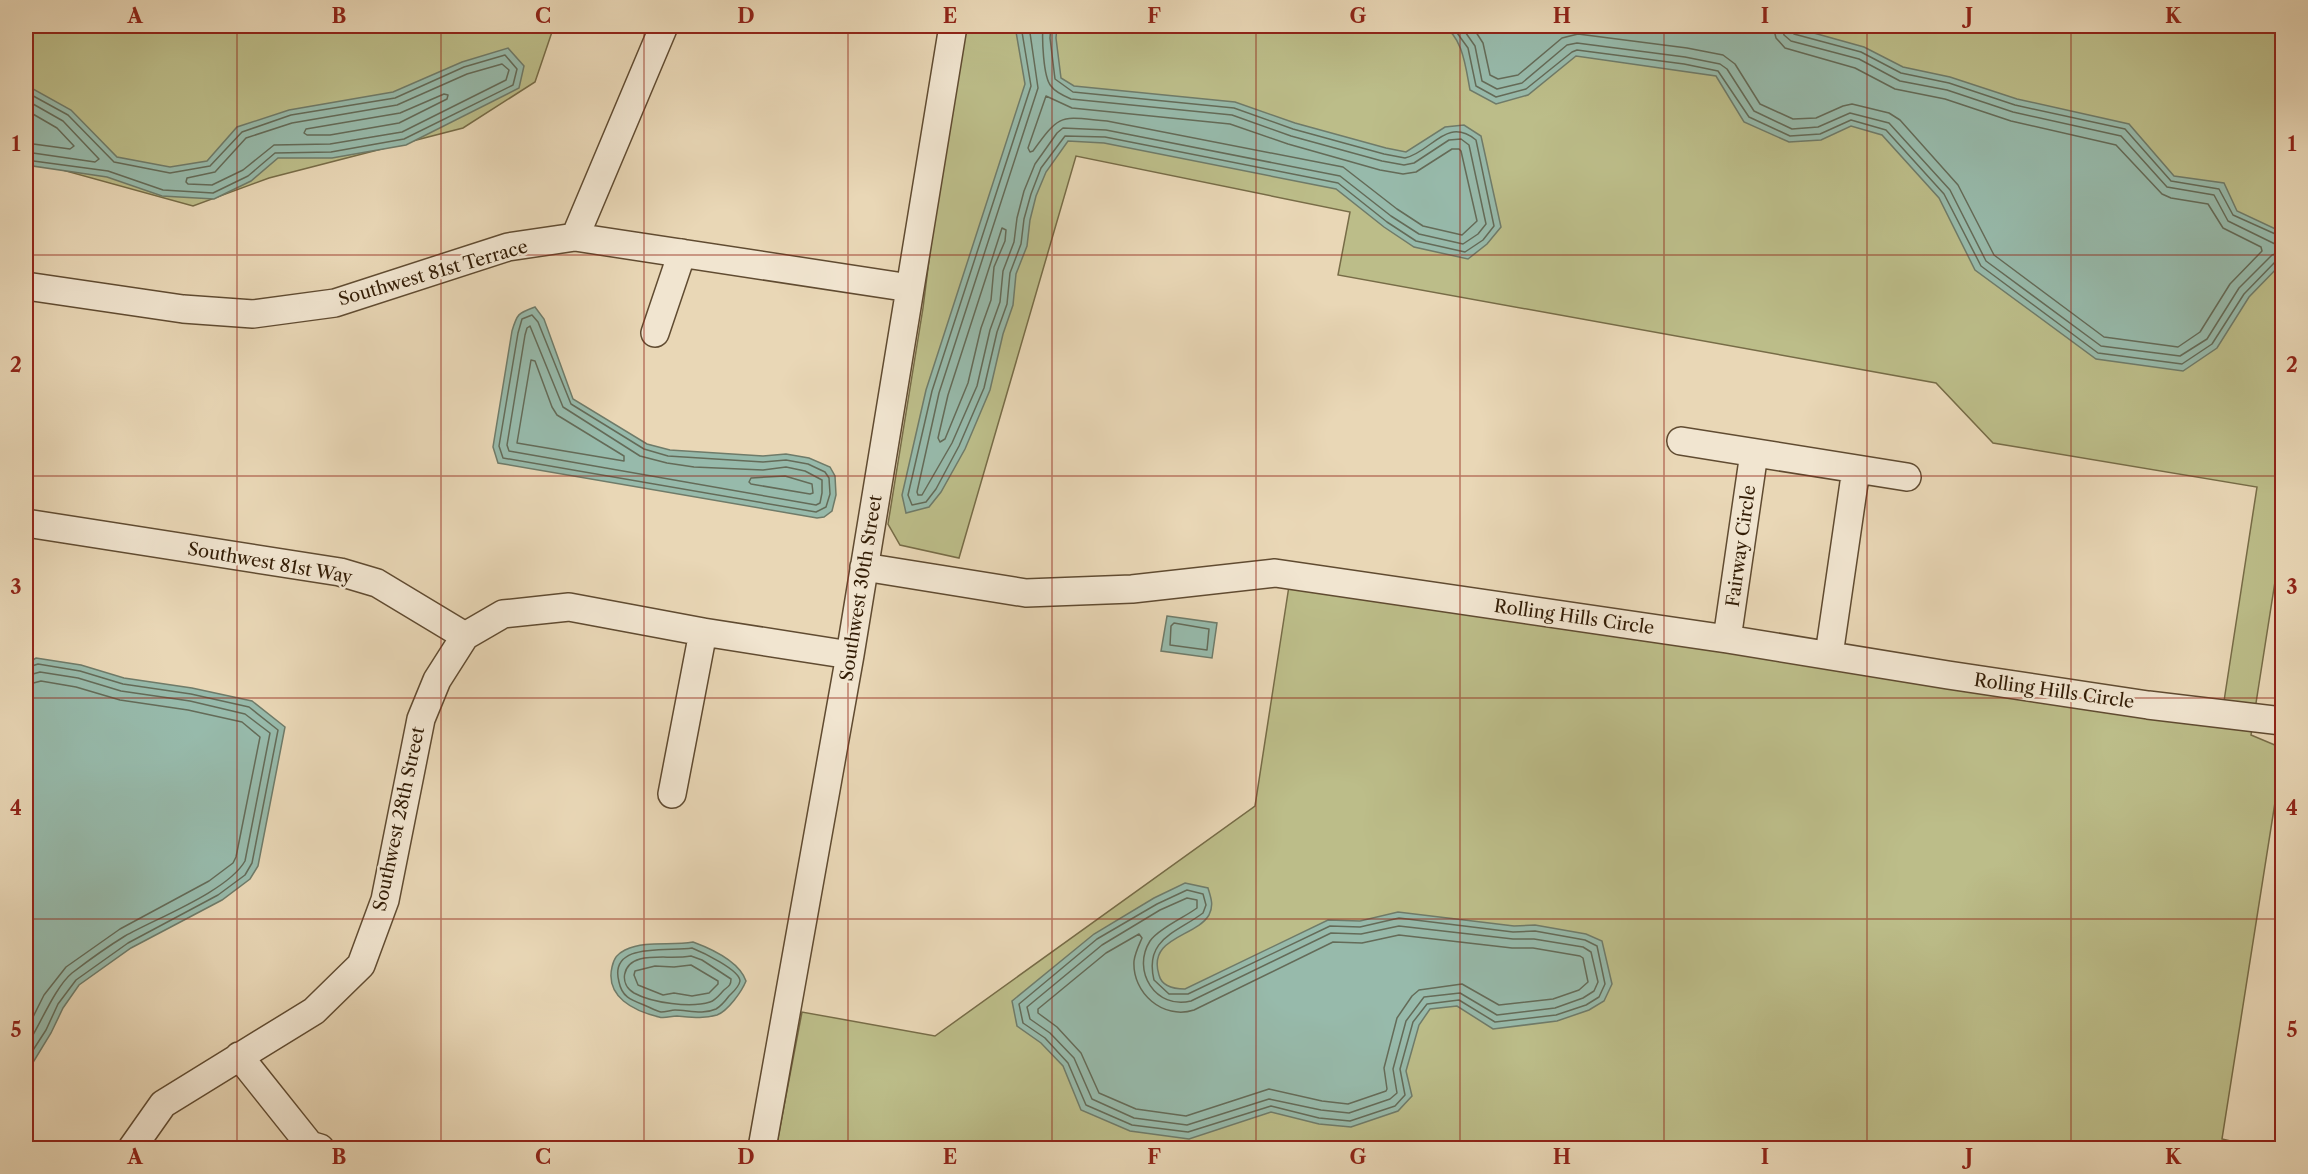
<svg xmlns="http://www.w3.org/2000/svg" width="2308" height="1174" font-family="'Libre Caslon Text',serif">
  <style>
    .green { fill: #bcbd89; stroke: #776c47; stroke-width: 1.5 }
    .water { fill: #97baab; stroke: #6f7b69; stroke-width: 1.5 }
    .lines { fill: none; stroke-linecap: round; stroke-linejoin: round }
    .shore { stroke: #646b58; stroke-width: 1.5 }
    .minor-casing { stroke: #604b31; stroke-width: 30 }
    .minor { stroke: #f1e5d0; stroke-width: 27 }
    .grid { fill: none; stroke: #8f2418; stroke-width: 1.5; stroke-opacity: 0.55 }
    .labels { text-anchor: middle; dominant-baseline: central; stroke-width: 5; stroke-linejoin: round; paint-order: stroke }
    .street-label { font-size: 18px; fill: #321c05; stroke: #f1e5d0 }
    .neatline { fill: none; stroke: #8f2418; stroke-width: 2 }
    .grid-label { font-size: 20px; text-anchor: middle; font-weight: bold; fill: #8f2418 }
  </style>
  <rect width="100%" height="100%" fill="#e9d7b6"/>
  <filter id="stains"><feTurbulence type="fractalNoise" baseFrequency=".00333" numOctaves="4"/><feColorMatrix values="0 0 0 0 .2 0 0 0 0 .09 0 0 0 0 .02 0 0 0 .5 -.17"/></filter>
  <radialGradient id="worn" r=".72"><stop offset=".6" stop-color="#630" stop-opacity="0"/><stop offset="1" stop-color="#630" stop-opacity=".3"/></radialGradient>
  <!-- green -->
  <path class="green" d="M26 26H554L535 82 463 128 269 178 193 206 26 160Z
    M962 26H2282V537L2251 735 2282 748V758L2222 1139 2261 1148H776L802 1012 935 1036 1255 806 1289 586 2220 727 2257 487 1993 443 1936 383 1338 275 1350 212 1076 156 959 558 900 545 888 524 923 308 948 109Z"/>
  <!-- water -->
  <path class="water" d="M1015 26H1057L1056 38 1061 78 1074 86 1235 102 1295 123 1386 148 1406 152 1445 127 1464 125 1481 136 1501 227 1487 244 1468 259 1414 247 1384 227 1336 189 1104 143 1068 141 1046 172 1036 196 1030 220 1027 246 1016 274 1013 305 1003 334 990 390 965 449 941 492 929 507 906 513 902 495 926 390 1025 84Z
    M1442 26H1778L1803 30 1864 47 1903 67 1950 77 2017 99 2129 124 2174 176 2224 183 2237 211 2282 232V263L2249 297 2217 348 2183 371 2096 359 1975 270 1939 198 1882 135 1851 126 1821 140 1789 142 1744 122 1716 76 1576 56 1528 95 1496 104 1470 90C1466 70 1463 35 1442 26Z
    M508 48 524 66 519 88 406 145 332 158H278L251 181 214 199 162 196 107 177 26 165V85L71 110 117 157 170 167 207 161 237 127 289 110 393 92 462 62Z
    M535 307 544 319 573 399 647 444 670 450 763 456 786 454 809 458 830 467 835 476 836 495 832 511 824 517 817 518 498 463 493 447 512 331C517 314 518 313 535 307Z
    M1167 616 1217 623 1212 658 1161 651Z
    M36 658 81 665 124 678 192 688 252 701 285 727 258 866 250 879 222 900 131 948 79 985 63 1008 51 1033 26 1074V664Z
    M1185 883 1208 888C1211 898 1214 905 1209 915 1196 937 1147 937 1159 975 1162 987 1175 989 1185 989L1328 920 1360 921 1398 912 1514 926 1535 925 1586 934 1602 941 1612 984 1604 1001 1589 1010 1557 1021 1493 1029 1457 1006 1430 1009 1419 1025 1406 1071 1412 1096 1398 1111 1351 1127 1319 1124 1271 1112 1189 1139 1130 1131 1081 1110 1063 1066 1041 1043 1017 1026 1012 1001 1094 934 1154 898Z
    M693 942C712 949 739 961 746 981 742 991 728 1011 717 1015 704 1019 690 1017 677 1016 671 1016 664 1019 659 1017 634 1011 605 997 612 967 614 958 617 954 625 950 647 940 670 946 693 942Z"/>
  <g class="lines">
    <!-- shore -->
    <path class="shore" d="M1021 26 1031 86 932 391 908 495 912 505 926 502 936 489 959 446 984 388 997 332 1007 304 1010 273 1021 244 1024 219 1031 194 1041 168 1065 136 1105 137 1338 183 1387 222 1416 241 1465 252 1483 240 1494 226 1476 140C1446 116 1432 152 1405 158L1384 154 1293 129 1234 108 1073 92 1055 79 1050 38 1051 26
      M1029 26 1038 88 939 393 917 492 918 495H922L952 443 977 386 990 330 1000 302 1003 271 1014 242 1017 218 1024 191 1035 164 1057 133 1063 128 1106 130 1340 176 1391 216 1419 234 1463 244 1478 234 1486 224 1469 145 1461 139 1449 140 1414 163 1404 165 1382 161 1291 136 1232 115 1071 99C1064 96 1055 92 1051 86 1043 77 1042 38 1043 26
      M1452 26 1468 48 1476 86 1496 97 1526 89 1572 52 1577 50 1684 64 1718 71 1749 117 1790 136 1820 134 1851 120 1886 130 1944 194 1981 266 2098 353 2182 364 2212 344 2244 294 2276 261 2282 259
      M1461 26 1475 46 1482 81 1497 89 1522 83 1567 45 1577 43 1685 57 1720 64 1727 69 1754 111 1792 129 1818 127 1850 113 1889 123 1950 190 1986 261 2101 346 2180 356 2207 339 2239 288 2272 255 2282 252
      M1472 26 1483 43 1490 75 1498 79 1518 75 1562 38 1578 34 1687 48 1723 55 1735 64 1760 104 1793 119 1816 118 1843 106 1852 104 1889 113 1900 120 1958 185 1994 255 2104 337 2178 347 2200 332 2230 284 2262 251 2261 247 2223 228 2208 204 2171 198 2162 194 2116 145 2011 121 1945 99 1895 89 1855 68 1785 48 1776 38 1773 26
      M1782 26 1784 35 1791 41 1859 59 1900 81 1947 90 2013 112 2121 136 2167 187 2214 195 2228 221 2275 244 2282 245
      M1790 26V30L1794 34 1861 52 1901 73 1949 83 2015 105 2125 129 2171 181 2219 189 2233 215 2282 237
      M502 64 509 70 506 80 402 132 330 144 274 145 243 170 212 185 188 184 186 182 187 178 215 172 246 138 292 123 397 105 467 74Z
      M26 92 68 115 114 162 170 173 210 166 242 132 291 115 395 98 464 67 505 55 517 69 513 85 404 139 331 152 275 153 248 176 213 193 163 190 108 171 26 160
      M444 94 448 95 447 99 399 123 330 135H307L304 133 306 129 400 113Z
      M1046 96 1072 108 1230 124 1288 144 1380 170 1403 174 1416 172 1452 149H1459L1461 151 1477 221 1462 235 1423 226 1397 209 1343 167 1107 121C1060 117 1061 112 1033 151L1030 152 1028 148Z
      M26 100 63 121 99 159 95 162 26 152
      M26 110 57 128 74 146 70 149 26 143
      M1002 228 1006 230 1005 241 994 267 991 300 981 328 968 383 945 439 940 442 938 438 948 395Z
      M532 315 538 322 571 404 644 449 668 456 763 462 786 460 808 464 825 472 829 478 830 494 826 507 816 512 503 458 499 446 518 333 522 319Z
      M530 326 563 407 640 456 667 463 694 467 763 470 786 467 805 471 822 480V493L820 503 816 505 509 451 507 445 525 335 527 328Z
      M531 360 535 361 552 407 557 415 624 456V461L517 443Z
      M785 476 812 484 813 493 810 494 751 484 749 482 751 478Z
      M1174 623 1209 629 1207 650 1170 645 1171 626Z
      M26 668 38 664 80 671 123 684 191 694 249 707 278 730 252 863 245 875 218 895 128 943 76 980 58 1004 46 1030 26 1061
      M26 676 40 672 78 678 121 691 190 701 245 714 270 733 245 861C228 891 157 918 125 936 107 947 89 960 72 973 55 987 39 1027 26 1047
      M26 685 41 681 76 687 120 700 188 710 242 722 260 737 236 857 233 863 209 881 120 929 66 967 44 995 26 1031
      M1187 890 1203 894 1206 905 1203 913C1176 933 1144 939 1154 980L1169 994H1188L1330 926 1360 927 1399 918 1513 932 1535 931 1585 940 1597 946 1605 984 1599 997 1586 1005 1556 1015 1495 1022 1459 1000 1427 1004 1413 1022 1400 1069 1405 1095 1395 1106 1350 1121 1319 1118 1271 1106 1188 1132 1132 1125 1086 1105 1068 1063 1045 1038 1023 1023 1019 1004 1097 939 1157 904Z
      M1187 898 1197 900V908C1185 917 1158 929 1150 941 1131 971 1156 1010 1191 1001L1331 933 1361 934 1399 926 1513 939H1534L1583 947 1591 952 1598 982 1594 991 1583 998 1555 1008 1497 1015 1460 993 1424 997 1406 1021 1393 1069 1397 1093 1390 1099 1349 1113 1321 1110 1269 1099 1187 1125 1134 1118 1092 1099 1074 1058 1050 1033 1030 1019 1027 1007 1102 945 1160 910Z
      M1139 934 1142 938C1139 945 1135 953 1134 961 1132 993 1163 1020 1194 1010L1333 942 1362 943 1399 935 1512 948H1533L1580 956 1583 958 1588 982 1579 990 1553 999 1499 1005 1462 984 1419 990 1412 996 1397 1018 1384 1068 1387 1089 1386 1091 1348 1104 1322 1101 1269 1089 1186 1116 1136 1109 1099 1093 1081 1053 1057 1027 1038 1013V1009L1106 953Z
      M692 948C702 952 740 970 740 981 739 987 733 992 729 996 726 1000 721 1006 716 1009 703 1015 688 1010 675 1010 671 1010 666 1012 661 1012 656 1011 649 1007 644 1005 631 1000 622 997 619 982 608 941 669 952 692 948Z
      M691 956 702 960 731 979C731 985 729 986 724 990 720 994 716 1000 710 1002 691 1008 652 1003 634 993 619 984 622 964 640 959 657 955 674 959 691 956Z
      M691 965 718 981V984L709 993 692 996 674 993 663 995 638 985 634 975 635 971 655 966 674 967Z"/>
    <!-- minor casing -->
    <g class="minor-casing">
      <path id="minor" d="M575 237 664 26
        M26 286 183 309 253 314 335 303 508 247 575 237 910 288
        M655 333 682 253
        M1681 441 1907 477
        M26 523 340 572 377 583 465 636
        M864 567 1026 593 1132 589 1275 573 1727 639 1948 675 2148 705 2282 721
        M1727 639 1754 453
        M1829 655 1856 469
        M672 794 703 632
        M239 1056 310 1145 320 1148
        M132 1148 163 1104 314 1011 361 965 385 900 421 719 437 680 465 636 503 614 569 607 703 632 850 655
        M762 1148 850 655 953 26"/>
    </g>
    <!-- minor -->
    <use href="#minor" class="minor"/>
  </g>
  <!-- grid -->
  <path class="grid" d="M237 26V1148M441 26V1148M644 26V1148M848 26V1148M1052 26V1148M1256 26V1148M1460 26V1148M1664 26V1148M1867 26V1148M2071 26V1148M26 255H2282M26 476H2282M26 698H2282M26 919H2282"/>
  <g class="labels">
    <!-- street labels -->
    <g class="street-label">
      <text transform="translate(433 273) rotate(-16)">Southwest 81st Terrace</text>
      <text transform="translate(1741 546) rotate(-82)">Fairway Circle</text>
      <text transform="translate(270 563) rotate(10)">Southwest 81st Way</text>
      <text transform="translate(861 588) rotate(-81)">Southwest 30th Street</text>
      <text transform="translate(1574 617) rotate(8)">Rolling Hills Circle</text>
      <text transform="translate(2054 691) rotate(8)">Rolling Hills Circle</text>
      <text transform="translate(399 819) rotate(-78)">Southwest 28th Street</text>
    </g>
  </g>
  <!-- margin -->
  <rect width="2308" height="1174" fill="none" stroke="#e9d7b6" stroke-width="66"/>
  <rect x="33" y="33" width="2242" height="1108" class="neatline"/>
  <g class="grid-label">
    <text x="135" y="23">A</text>
    <text x="339" y="23">B</text>
    <text x="543" y="23">C</text>
    <text x="746" y="23">D</text>
    <text x="950" y="23">E</text>
    <text x="1154" y="23">F</text>
    <text x="1358" y="23">G</text>
    <text x="1562" y="23">H</text>
    <text x="1765" y="23">I</text>
    <text x="1969" y="23">J</text>
    <text x="2173" y="23">K</text>
    <text x="16" y="151">1</text>
    <text x="2292" y="151">1</text>
    <text x="16" y="372">2</text>
    <text x="2292" y="372">2</text>
    <text x="16" y="594">3</text>
    <text x="2292" y="594">3</text>
    <text x="16" y="815">4</text>
    <text x="2292" y="815">4</text>
    <text x="16" y="1037">5</text>
    <text x="2292" y="1037">5</text>
    <text x="135" y="1164">A</text>
    <text x="339" y="1164">B</text>
    <text x="543" y="1164">C</text>
    <text x="746" y="1164">D</text>
    <text x="950" y="1164">E</text>
    <text x="1154" y="1164">F</text>
    <text x="1358" y="1164">G</text>
    <text x="1562" y="1164">H</text>
    <text x="1765" y="1164">I</text>
    <text x="1969" y="1164">J</text>
    <text x="2173" y="1164">K</text>
  </g>
  <rect width="100%" height="100%" filter="url(#stains)"/>
  <rect width="100%" height="100%" fill="url(#worn)"/>
</svg>
